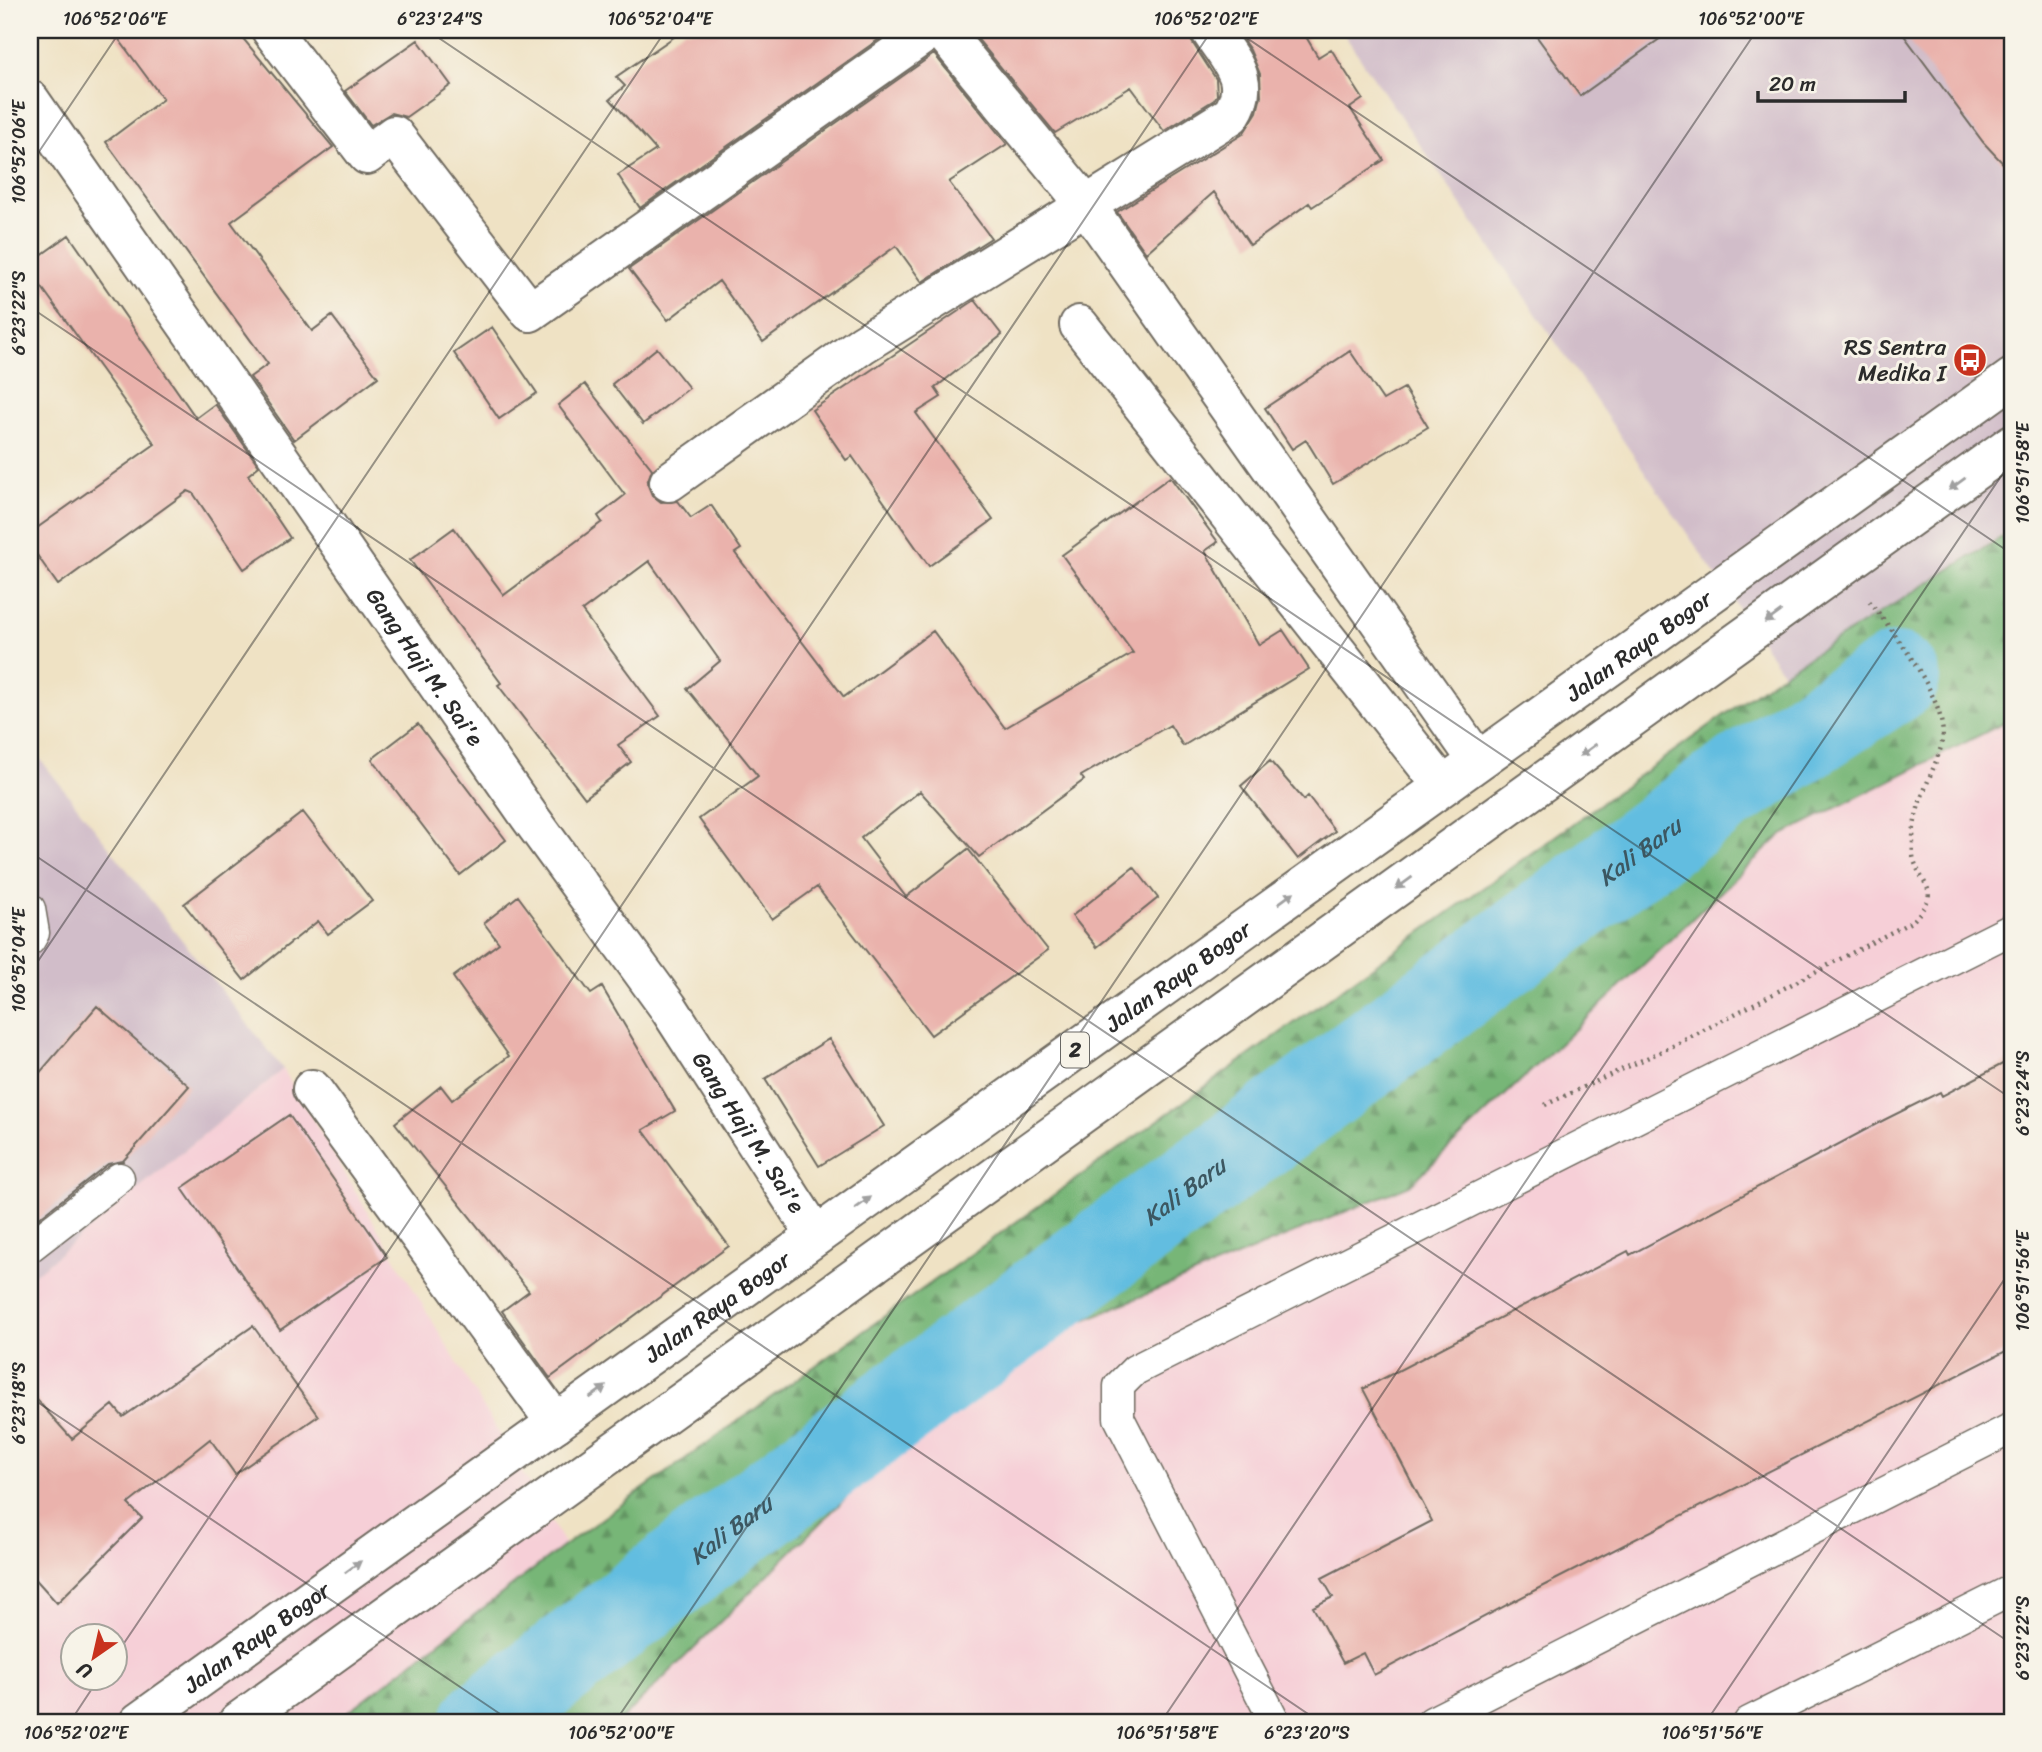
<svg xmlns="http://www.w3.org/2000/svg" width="2042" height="1752" font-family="Sriracha,sans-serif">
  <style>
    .built { fill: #f6cfd7; fill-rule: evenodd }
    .industrial { fill: #d1bdc9 }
    .forest { fill: url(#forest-firs); stroke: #517051; stroke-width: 2 }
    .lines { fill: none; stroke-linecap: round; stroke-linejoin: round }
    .river { stroke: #62bde0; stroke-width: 88 }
    .building { fill: #eab2ac }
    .service-casing { stroke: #706b61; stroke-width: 33 }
    .minor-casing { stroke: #706b61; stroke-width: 42 }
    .trunk-casing { stroke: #706b61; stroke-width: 42 }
    .path { stroke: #706b61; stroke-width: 4.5; stroke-dasharray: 2 5; stroke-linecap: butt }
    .service { stroke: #fff; stroke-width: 30 }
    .minor { stroke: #fff; stroke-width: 38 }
    .trunk { stroke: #fff; stroke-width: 38 }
    .oneway { fill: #a0a0a0 }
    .ticks { fill: none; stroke: #2b2b2b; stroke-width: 2; stroke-opacity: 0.45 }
    .labels { text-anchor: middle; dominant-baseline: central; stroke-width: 6; stroke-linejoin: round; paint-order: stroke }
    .shield { fill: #f7f3e8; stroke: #686764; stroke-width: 2 }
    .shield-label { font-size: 21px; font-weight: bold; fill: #2b2b2b }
    .poi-label { font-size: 23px; fill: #2b2b2b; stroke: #f7f3e8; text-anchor: end }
    .street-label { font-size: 23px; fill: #2b2b2b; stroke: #f7f3e8 }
    .water-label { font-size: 24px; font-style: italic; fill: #3c5761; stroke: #f7f3e8 }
    .neatline { fill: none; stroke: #2b2b2b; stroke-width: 2.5 }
    .ticks-label { font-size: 18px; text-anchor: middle; fill: #2b2b2b }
  </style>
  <defs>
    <pattern id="forest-firs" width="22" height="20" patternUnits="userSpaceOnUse" patternTransform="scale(1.75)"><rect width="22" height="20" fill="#77b677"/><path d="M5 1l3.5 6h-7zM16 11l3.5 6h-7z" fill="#629462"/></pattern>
  </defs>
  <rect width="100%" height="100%" fill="#f7f3e8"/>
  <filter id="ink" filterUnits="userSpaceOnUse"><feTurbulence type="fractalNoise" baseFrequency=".0143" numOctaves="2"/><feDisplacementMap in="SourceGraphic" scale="14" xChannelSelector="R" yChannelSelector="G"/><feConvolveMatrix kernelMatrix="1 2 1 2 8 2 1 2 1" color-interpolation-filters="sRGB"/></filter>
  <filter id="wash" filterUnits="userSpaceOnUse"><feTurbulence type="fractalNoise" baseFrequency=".00686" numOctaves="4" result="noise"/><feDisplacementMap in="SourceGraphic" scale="28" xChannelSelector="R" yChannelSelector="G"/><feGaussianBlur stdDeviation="1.57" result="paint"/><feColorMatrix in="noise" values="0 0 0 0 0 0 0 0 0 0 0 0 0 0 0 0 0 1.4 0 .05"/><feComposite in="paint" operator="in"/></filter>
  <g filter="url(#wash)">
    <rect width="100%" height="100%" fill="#efe2c4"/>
    <!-- built -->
    <path class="built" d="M2012 719V1722H619L983 1362 1410 1185 1780 836Z
      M283 1069 565 1545 335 1722H30V1278ZM74 1636H116V1678H74Z"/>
    <!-- industrial -->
    <path class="industrial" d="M1341 30H2012V529L1783 673Z
      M30 746 283 1069 30 1278Z"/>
    <!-- forest -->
    <path class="forest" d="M2002 537 2012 551V719L1780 836 1410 1185 983 1362 619 1722H335L565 1545 1783 673Z"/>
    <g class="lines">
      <!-- river -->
      <path class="river" id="s1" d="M485 1722 713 1543 1720 792 1896 677"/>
    </g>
    <g id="blocks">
      <!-- building -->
      <path class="building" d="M112 30H236L333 147 231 222 312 331 332 316 378 377 294 440 250 377 268 364 106 142 163 99Z
        M684 30H892L640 208 618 175 656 150 610 99 625 86 616 77Z
        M970 30H1188L1192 42 1216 79 1217 95 1214 100 1164 131 1131 87 1055 133Z
        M1236 30H1302L1318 57 1331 49 1363 99 1350 108 1384 160 1312 207 1309 203 1250 245 1214 192 1146 253 1117 212 1243 134 1257 112 1261 96 1260 74 1250 50Z
        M1532 30H1672L1580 96Z
        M1900 30H2012V173L1983 142Z
        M418 40 451 85 406 117 391 113 371 125 345 91Z
        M934 54 1007 144 949 182 991 238 922 282 896 246 763 342 719 281 668 320 629 269Z
        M69 235 196 418 215 404 259 466 248 475 290 538 244 569 193 493 188 491 58 585 30 545V533L155 444 30 271V263Z
        M975 300 1002 335 935 388 941 397 916 413 993 520 929 566 852 456 846 460 812 410Z
        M492 327 537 393 499 419 454 353Z
        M657 348 689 388 643 424 612 384Z
        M1350 351 1383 400 1404 388 1428 427 1333 484 1306 440 1292 449 1265 408Z
        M585 384 652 469 647 483 652 495 661 502 678 501 691 518 711 505 741 549 735 553 844 697 933 631 1005 728 1133 653 1062 555 1170 477 1218 542 1205 551 1259 645 1283 630 1309 669 1183 746 1170 725 1081 776 1084 780 979 857 920 791 861 838 906 897 968 849 1048 950 931 1035 817 887 772 919 699 819 758 776 687 689 720 661 649 561 582 611 660 716 618 745 631 762 585 798 498 685 501 683 410 560 454 528 504 595 602 522 598 516 625 495 558 405Z
        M418 724 506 840 460 875 372 759Z
        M1270 761 1304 800 1308 796 1335 831 1298 859 1241 786Z
        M303 812 372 901 328 934 318 921 244 980 184 904Z
        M1134 867 1158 898 1097 947 1072 916Z
        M518 896 591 994 602 987 675 1111 643 1130 729 1246 550 1378 502 1311 529 1291 395 1123 441 1086 452 1100 509 1056 453 977 499 943 484 923Z
        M97 1006 189 1086 123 1161 108 1164 30 1225V1084Z
        M829 1039 884 1126 819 1166 765 1079Z
        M2012 1059V1348L1539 1588 1374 1675 1363 1653 1343 1663 1313 1607 1333 1597 1322 1578 1432 1521 1363 1389 1628 1251 1630 1255 1884 1120 1940 1092 1942 1096Z
        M289 1115 387 1257 280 1330 182 1188Z
        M253 1326 318 1416 235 1474 210 1439 128 1504 142 1518 57 1603 30 1573V1392L72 1439 113 1405 123 1417Z"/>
    </g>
  </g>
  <g filter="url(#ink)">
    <use href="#blocks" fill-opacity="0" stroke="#706b61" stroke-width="2"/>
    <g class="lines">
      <!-- service casing -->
      <g class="service-casing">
        <path id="service" d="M30 909 34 933 30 940
          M30 1247 119 1178
          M1275 1722 1119 1418V1386L1135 1370 2012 929
          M1432 1722 2012 1428
          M1749 1722 2012 1590"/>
      </g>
      <!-- minor casing -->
      <g class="minor-casing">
        <g id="minor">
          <path d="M271 30 367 155 394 135 530 312 930 30"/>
          <path d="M942 30 1086 205 1477 760"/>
          <path id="s2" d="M30 100 529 816 668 1007 816 1236"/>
          <path d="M1079 325 1442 785"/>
          <path d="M669 482 863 344 1231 115C1254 80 1229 60 1210 30"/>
          <path d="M312 1089 556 1423"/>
        </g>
      </g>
      <!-- trunk casing -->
      <g class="trunk-casing">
        <g id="trunk">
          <path id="s3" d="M139 1722 2012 378"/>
          <path d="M238 1722 2012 444"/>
        </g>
      </g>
      <!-- path -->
      <path class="path" d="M1545 1105 1675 1045 1913 921C1942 888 1924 891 1914 860 1912 854 1913 845 1913 839 1914 804 1931 779 1941 747 1954 707 1893 631 1869 601"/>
      <!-- service -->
      <use href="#service" class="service"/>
      <!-- minor -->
      <use href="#minor" class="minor"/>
      <!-- trunk -->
      <use href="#trunk" class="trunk"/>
    </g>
    <!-- one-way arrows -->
    <defs><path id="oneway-solid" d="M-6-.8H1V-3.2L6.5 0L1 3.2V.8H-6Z" transform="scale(1.75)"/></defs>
    <g class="oneway">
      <use href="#oneway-solid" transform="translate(1957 484) rotate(144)"/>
      <use href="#oneway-solid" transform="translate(1773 617) rotate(144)"/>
      <use href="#oneway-solid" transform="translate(1588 750) rotate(144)"/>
      <use href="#oneway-solid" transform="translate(1404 883) rotate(144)"/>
      <use href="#oneway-solid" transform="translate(1286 898) rotate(-36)"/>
      <use href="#oneway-solid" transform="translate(863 1203) rotate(-36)"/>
      <use href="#oneway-solid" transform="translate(598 1392) rotate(-36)"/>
      <use href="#oneway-solid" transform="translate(353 1567) rotate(-36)"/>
    </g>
  </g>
  <!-- ticks -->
  <path class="ticks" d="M427 30 2012 1099M1235 30 2012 554M30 165 121 30M30 307 2012 1644M30 852 1320 1722M30 973 666 30M30 1397 512 1722M116 1655 1212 30M70 1722 99 1678M615 1722 1757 30M1161 1722 2012 460M1706 1722 2012 1268"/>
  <!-- icons -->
  <defs>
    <g id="bus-disc" transform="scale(1.75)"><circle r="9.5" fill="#c8321e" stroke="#f7f3e8"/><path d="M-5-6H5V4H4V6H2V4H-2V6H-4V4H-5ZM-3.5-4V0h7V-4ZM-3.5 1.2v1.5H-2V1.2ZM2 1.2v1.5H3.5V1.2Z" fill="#fff"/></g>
  </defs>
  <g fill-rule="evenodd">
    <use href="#bus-disc" x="1970" y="360"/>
  </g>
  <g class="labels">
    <!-- shield labels -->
    <rect class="shield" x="1061" y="1032.5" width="28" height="35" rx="5"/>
    <g class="shield-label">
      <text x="1075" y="1050">2</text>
    </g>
    <!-- poi labels -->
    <g class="poi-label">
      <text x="1946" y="347">RS Sentra<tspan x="1946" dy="26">Medika I</tspan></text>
    </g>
    <!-- street labels -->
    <g class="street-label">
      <text stroke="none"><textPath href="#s3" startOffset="1846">Jalan Raya Bogor</textPath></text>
      <text stroke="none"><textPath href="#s2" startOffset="691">Gang Haji M. Sai'e</textPath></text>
      <text stroke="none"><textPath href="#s3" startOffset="1279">Jalan Raya Bogor</textPath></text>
      <text stroke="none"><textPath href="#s2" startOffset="1258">Gang Haji M. Sai'e</textPath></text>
      <text stroke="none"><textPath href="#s3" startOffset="712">Jalan Raya Bogor</textPath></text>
      <text stroke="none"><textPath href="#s3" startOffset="145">Jalan Raya Bogor</textPath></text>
    </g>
    <!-- water labels -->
    <g class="water-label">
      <text stroke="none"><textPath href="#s1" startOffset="1446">Kali Baru</textPath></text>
      <text stroke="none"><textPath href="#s1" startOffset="878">Kali Baru</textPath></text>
      <text stroke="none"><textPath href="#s1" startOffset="312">Kali Baru</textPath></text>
    </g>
  </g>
  <!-- margin -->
  <rect width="2042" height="1752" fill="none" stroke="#f7f3e8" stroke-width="77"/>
  <!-- north arrow -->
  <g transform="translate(94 1657) rotate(214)"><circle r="33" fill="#f7f3e8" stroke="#a5a39c" stroke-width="2"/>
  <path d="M0-5L12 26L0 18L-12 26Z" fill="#c8321e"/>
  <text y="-10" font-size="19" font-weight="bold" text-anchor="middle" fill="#2b2b2b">U</text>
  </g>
  <!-- scale -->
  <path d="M1758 91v10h147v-10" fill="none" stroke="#2b2b2b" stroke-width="3.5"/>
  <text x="1769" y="91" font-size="21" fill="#2b2b2b" stroke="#f7f3e8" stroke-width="5" paint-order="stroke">20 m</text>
  <rect x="38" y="38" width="1966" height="1676" class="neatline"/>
  <g class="ticks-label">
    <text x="115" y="25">106°52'06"E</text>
    <text x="440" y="25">6°23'24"S</text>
    <text x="660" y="25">106°52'04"E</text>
    <text x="1206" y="25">106°52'02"E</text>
    <text x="1751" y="25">106°52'00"E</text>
    <text transform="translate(19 152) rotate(-90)" y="6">106°52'06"E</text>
    <text transform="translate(19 313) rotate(-90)" y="6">6°23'22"S</text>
    <text transform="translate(2023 473) rotate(-90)" y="6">106°51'58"E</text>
    <text transform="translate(19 960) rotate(-90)" y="6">106°52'04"E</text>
    <text transform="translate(2023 1093) rotate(-90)" y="6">6°23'24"S</text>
    <text transform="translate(2023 1281) rotate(-90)" y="6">106°51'56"E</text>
    <text transform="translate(19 1403) rotate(-90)" y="6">6°23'18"S</text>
    <text transform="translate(2023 1638) rotate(-90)" y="6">6°23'22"S</text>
    <text x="76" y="1739">106°52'02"E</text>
    <text x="621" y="1739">106°52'00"E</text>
    <text x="1167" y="1739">106°51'58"E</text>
    <text x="1307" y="1739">6°23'20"S</text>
    <text x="1712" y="1739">106°51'56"E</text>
  </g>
</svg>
